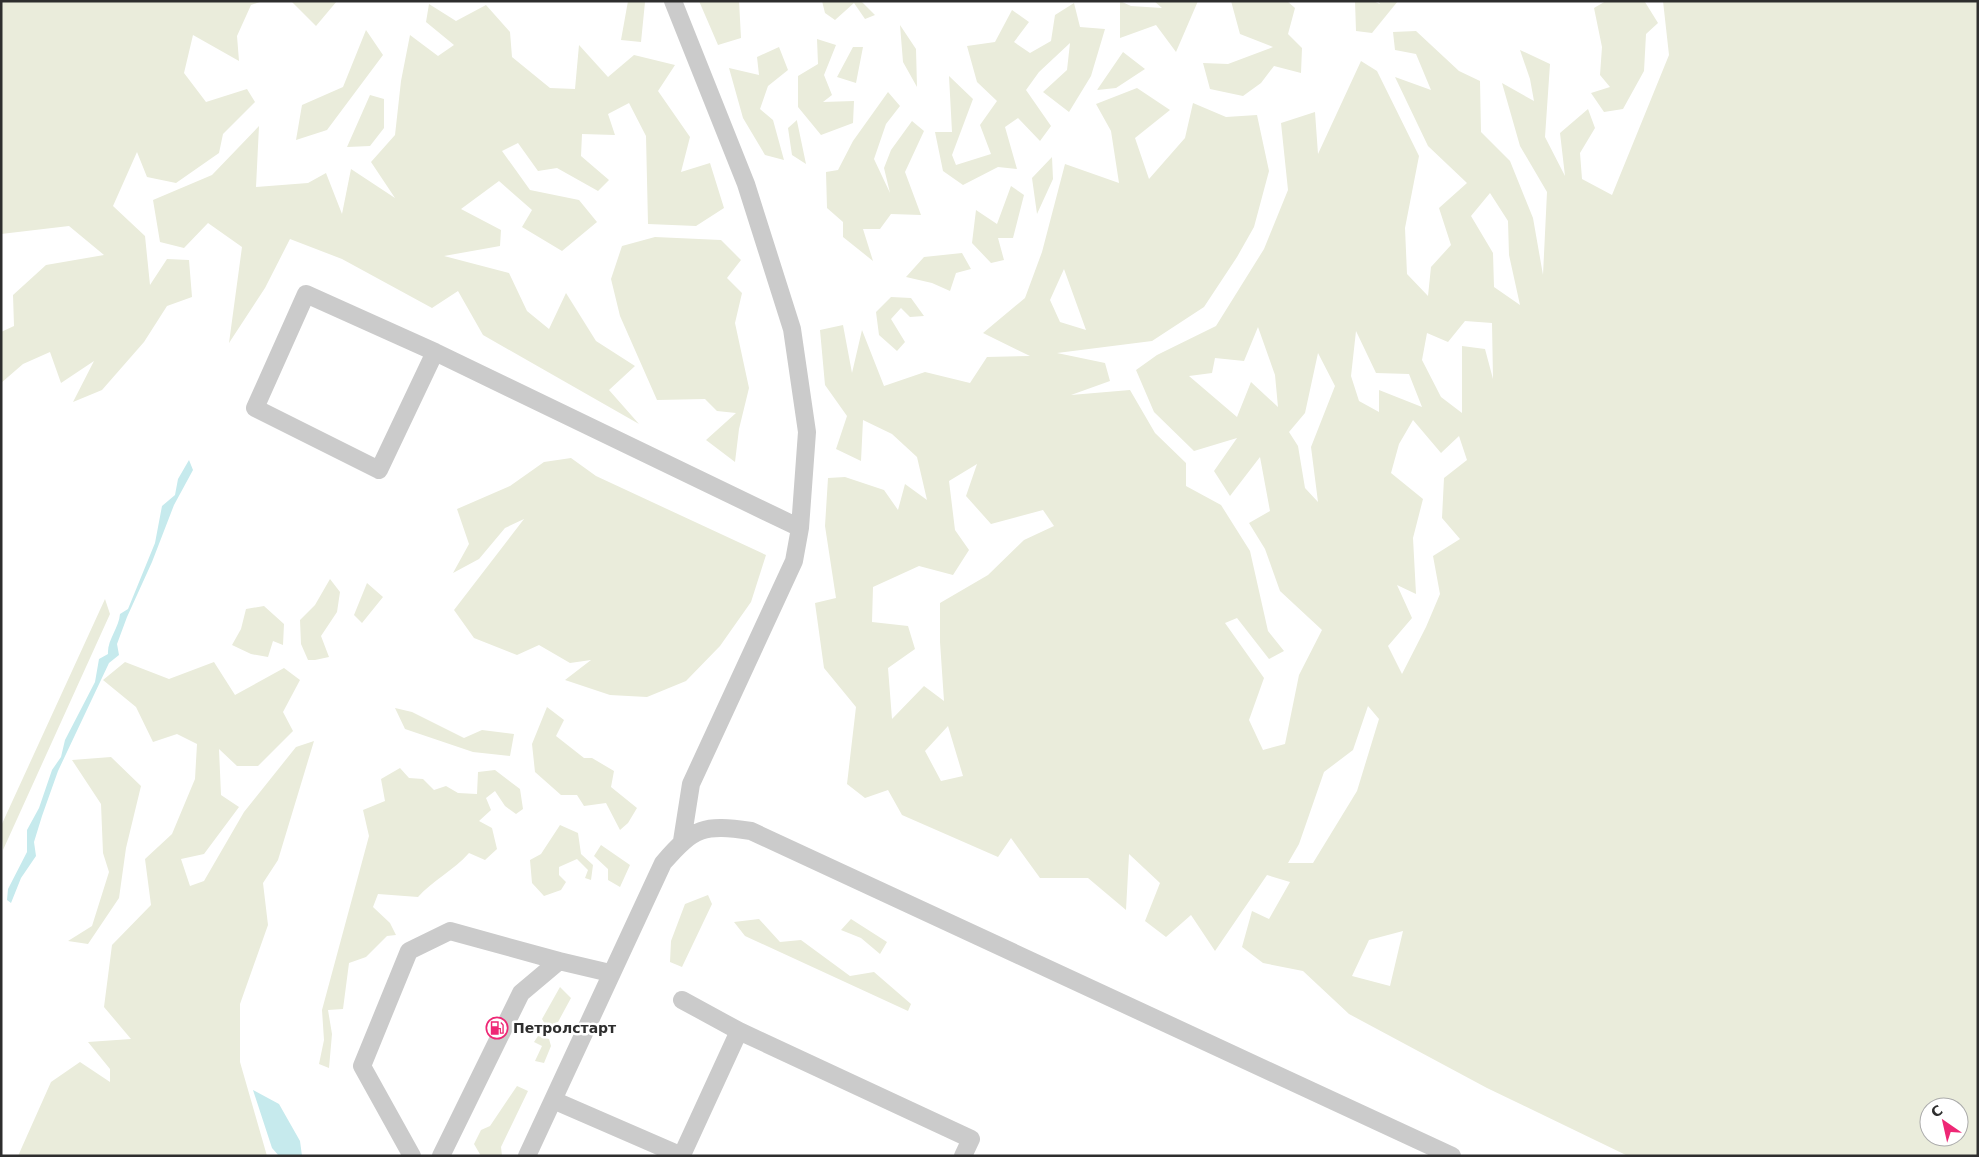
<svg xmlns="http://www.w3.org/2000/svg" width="1979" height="1157" font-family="'DejaVu Sans',sans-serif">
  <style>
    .green { fill: #eaecdb; fill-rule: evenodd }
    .water { fill: #c6eaed }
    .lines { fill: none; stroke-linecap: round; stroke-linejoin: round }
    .minor { stroke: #cbcbcb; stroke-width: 18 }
    .labels { text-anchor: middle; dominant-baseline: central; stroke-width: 5; stroke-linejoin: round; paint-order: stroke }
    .poi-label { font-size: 14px; font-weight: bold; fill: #2e2e2e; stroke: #fff; text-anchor: start }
  </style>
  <rect width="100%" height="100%" fill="#fff"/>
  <!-- green -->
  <path class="green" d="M1 1H263L251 5 237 36 239 61 193 35 184 73 206 102 247 89 255 102 223 134 219 153 176 183 147 177 137 152 113 206 145 236 150 285 167 259 189 260 192 297 167 306 144 342 102 390 73 402 94 361 61 383 50 352 23 364 1 383V332L14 326 13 295 46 265 104 255 69 226 1 234Z
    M291 1H337L316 26Z
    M628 1 645 2 641 42 621 40Z
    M699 1H739L741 38 718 45Z
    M822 1H861L875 15 865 19 854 3 835 20 825 13Z
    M1120 1 1131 6 1162 8 1154 1H1198L1176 52 1156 25 1120 38Z
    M1231 1H1287L1295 8 1288 34 1302 48 1301 73 1274 66 1261 83 1243 96 1210 89 1203 63 1228 64 1273 47 1240 34Z
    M1355 1H1373L1380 4 1378 1H1398L1372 33 1356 31Z
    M1606 1 1645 2 1658 23 1646 34 1644 71 1623 109 1604 112 1591 93 1610 87 1600 75 1602 47 1594 8Z
    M1663 1H1978V1156H1628L1487 1088 1349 1014 1303 971 1263 963 1242 947 1252 911 1269 919 1290 882 1267 875 1215 951 1191 915 1166 937 1145 921 1160 883 1129 854 1126 910 1088 878H1040L1011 838 998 857 902 815 888 790 865 798 847 784 856 707 824 668 815 603 836 598 825 526 828 478 845 477 884 490 898 510 905 484 927 500 917 457 892 434 863 420 861 461 836 449 847 416 825 385 820 330 843 325 852 373 862 330 884 386 925 372 970 383 987 357 1030 356 983 333 1025 298 1042 252 1065 164 1119 183 1111 131 1096 104 1137 88 1170 110 1135 138 1149 179 1185 138 1193 103 1226 117 1257 115 1269 171 1254 227 1237 257 1204 307 1152 341 1057 353 1105 363 1110 381 1071 395 1130 390 1155 433 1186 463V486L1221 505 1250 551 1268 631 1284 651 1269 659 1237 618 1225 623 1264 678 1249 720 1263 750 1285 744 1299 675 1322 630 1280 591 1265 549 1249 523 1270 511 1260 457 1230 496 1214 471 1237 438 1194 451 1154 412 1136 370 1157 355 1216 326 1264 249 1288 190 1281 123 1315 112 1318 154 1361 61 1377 71 1419 156 1405 228 1407 274 1428 296 1431 267 1451 245 1439 208 1467 183 1428 146 1395 77 1431 90 1416 54 1395 50 1393 32 1416 31 1459 71 1480 81 1481 132 1510 161 1533 218 1543 275 1547 192 1520 146 1502 83 1534 101 1530 79 1520 50 1550 64 1545 137 1565 176 1560 133 1588 109 1595 128 1580 153 1582 179 1612 195 1669 55ZM1490 193 1508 221 1509 255 1520 305 1494 287 1493 253 1471 216ZM1064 269 1086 330 1060 322 1050 300ZM1465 321 1492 323 1493 379 1485 349 1462 346V413L1441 397 1422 360 1427 333 1448 342ZM1258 327 1275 375 1278 407 1251 382 1237 417 1189 376 1212 373 1215 358 1244 361ZM1356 331 1376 373 1409 374 1422 407 1379 390V412L1359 401 1351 376ZM1318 353 1335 386 1311 447 1318 502 1305 488 1298 446 1289 432 1305 413ZM1413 420 1441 453 1459 436 1467 460 1444 478 1442 518 1460 539 1433 556 1440 594 1426 627 1402 674 1388 646 1412 618 1397 585 1416 594 1413 538 1423 499 1391 473 1399 444ZM977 464 966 496 991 524 1043 510 1054 526 1024 540 988 575 940 603V642L944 701 924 686 892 719 888 668 915 649 908 626 872 622 873 587 919 566 953 575 969 550 955 530 949 481ZM1368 706 1379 719 1357 791 1313 863H1288L1299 844 1324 772 1353 750ZM948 726 963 776 941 781 925 751ZM1403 931 1390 986 1352 976 1369 940ZM1929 1107H1959V1137H1929Z
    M1074 3 1080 27 1105 29 1091 76 1069 112 1043 92 1067 70 1070 43 1039 72 1026 90 1051 126 1040 141 1018 118 1005 127 1017 169 998 167 963 185 943 171 935 132H952L949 76 973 99 952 155 956 165 991 154 980 125 997 101 977 82 967 46 995 42 1012 10 1029 22 1014 42 1030 53 1051 41 1055 15Z
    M429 4 456 21 486 5 510 32 512 57 550 88 575 89 579 45 608 77 634 55 675 65 658 91 690 137 681 172 710 163 724 208 696 226 648 224 646 136 629 103 608 114 615 135 582 134 581 156 609 180 598 191 557 168 538 171 518 143 502 151 530 190 579 200 597 222 562 251 522 227 532 210 499 181 461 209 501 230 500 246 444 256 509 273 527 311 549 329 566 293 596 341 635 366 609 390 639 424 483 335 458 291 432 308 342 259 290 239 265 288 229 343 242 247 208 223 184 248 160 242 153 200 212 175 259 126 256 187 308 183 326 173 342 214 351 169 395 198 371 162 395 135 401 81 410 35 438 56 454 45 426 22Z
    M900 25 916 49 917 87 903 62Z
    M366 30 383 55 327 130 296 140 302 105 343 87Z
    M817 39 836 45 824 75 832 95 823 102 854 101 853 123 821 135 798 107V76L818 64Z
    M779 47 788 70 768 86 760 109 773 120 784 160 765 155 743 118 729 68 759 75 757 57Z
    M853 47H863L856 83 837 77Z
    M1123 52 1145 69 1116 88 1097 90Z
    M888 92 900 106 886 124 874 159 890 193 884 168 891 150 912 121 924 131 905 172 921 215 891 214 880 229H863L873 261 843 237V222L827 208 826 172 838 170 853 141Z
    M370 95 384 99V128L370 146 347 147Z
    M797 120V121L806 164 792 155 788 128Z
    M1052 157 1053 179 1037 214 1032 178Z
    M1011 186 1024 195 1013 238H998L1004 260 991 263 972 243 976 210 997 224Z
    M655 237 721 240 741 260 727 278 742 293 735 323 749 388 739 429 735 462 706 440 736 413 717 411 705 399 657 400 620 316 611 279 622 246Z
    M962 253 971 269 956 273 950 291 932 283 906 277 924 257Z
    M891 297 911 298 924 316 910 317 901 308 891 319 905 342 897 351 879 335 876 312Z
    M571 458 596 476 766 555 751 602 720 646 686 681 647 697 610 695 565 680 591 660 570 663 539 645 517 655 474 638 454 610 524 519 505 528 479 559 453 573 469 544 457 509 510 486 544 462Z
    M330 579 340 592 337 612 321 636 329 657 315 660H308L301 644 300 620 315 605Z
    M367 583 383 597 362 623 354 615Z
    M105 599 110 614 3 850 1 826Z
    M264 606 284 624 283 645 273 641 268 657 251 654 232 645 241 629 246 609Z
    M125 662 169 679 214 662 235 695 284 668 300 680 283 712 293 731 258 766H237L219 749 221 795 239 807 204 854 181 859 190 886 204 881 244 812 296 747 314 741 278 860 263 883 268 925 240 1004V1062L267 1156H18L51 1082 80 1062 110 1082V1069L88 1042 131 1039 104 1007 112 945 151 905 145 859 172 834 195 779 197 744 177 734 153 742 136 707 103 680Z
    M547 707 564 720 556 736 584 758H592L614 771 611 787 637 808 628 823 620 830 606 803 584 806 577 795H561L535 772 532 744Z
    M395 708 412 712 464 738 482 730 514 734 510 756 473 752 405 729Z
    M111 757 141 786 126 848 119 898 88 944 68 941 92 926 109 872 103 853 101 804 72 760Z
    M400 768 409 778 423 779 434 790 446 786 458 793 477 794 478 772 495 770 520 789 523 809 516 814 505 806 495 791 486 798 491 810 479 821 492 828 497 849 485 860 469 853C453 871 432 881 418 897L378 894 373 907 390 923 396 935 387 936 366 957 349 963 343 1009 328 1010 332 1034 329 1068 319 1064 324 1040 322 1010 369 836 363 810 385 801 381 779Z
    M560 825 578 833 581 854 593 865 591 880 585 878 588 870 577 859 559 867V875L566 882 561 890 544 896 532 883 530 860 541 854Z
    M601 845 630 865 620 887 608 880V869L594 856Z
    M708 895 712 904 682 967 670 962 671 941 685 904Z
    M759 919 780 942 801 940 850 976 874 972 911 1004 908 1011 745 936 734 922Z
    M851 919 887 942 880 954 861 938 841 930Z
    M560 987 571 998 558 1022 546 1026 542 1019Z
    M538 1036 549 1039 551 1046 544 1063 535 1061 542 1046 534 1042Z
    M517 1086 528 1091 501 1147 502 1156H481L474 1144 481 1130 490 1126Z"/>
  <!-- water -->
  <path class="water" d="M189 460 193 470 174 505 152 562 127 617 117 644 119 655 109 663 58 771 42 816 34 842 36 856 21 878 11 903 7 900 8 889 27 852V830L39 808 52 770 61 757 65 740 95 682 99 659 108 654C107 640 119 628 120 614L128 609 155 543 162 506 175 495 178 479Z
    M253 1090 279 1104 300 1141 302 1156H279L272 1148Z"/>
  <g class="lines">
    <!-- minor -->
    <path class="minor" d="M673 1 746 184 792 329 807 432 800 528
      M435 352 379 470 255 408 306 294 435 352 800 528 794 561 691 784 682 841
      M682 1000 739 1031 971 1139 963 1156
      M553 1100 682 1156
      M682 1155 739 1031
      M412 1156 362 1066 409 951 450 931 559 961
      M441 1156 521 993 559 961 610 973
      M527 1156 663 863C694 827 704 824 751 831L1452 1156"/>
  </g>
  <!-- icons -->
  <defs>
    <g id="fuel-ring" transform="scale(1.125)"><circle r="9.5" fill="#fff" stroke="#ee2775" stroke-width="1.5"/><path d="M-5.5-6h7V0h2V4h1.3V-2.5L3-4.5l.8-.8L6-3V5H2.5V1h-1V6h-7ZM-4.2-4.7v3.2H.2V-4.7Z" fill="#ee2775"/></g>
  </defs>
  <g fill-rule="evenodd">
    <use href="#fuel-ring" x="497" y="1028"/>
  </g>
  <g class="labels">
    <!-- poi labels -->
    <g class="poi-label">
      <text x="513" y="1028">Петролстарт</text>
    </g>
  </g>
  <!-- border -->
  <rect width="1979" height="1157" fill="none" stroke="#2e2e2e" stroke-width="5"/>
  <!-- north arrow -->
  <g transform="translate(1944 1122) rotate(326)"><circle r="24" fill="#ffffff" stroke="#ababab"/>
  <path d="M0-4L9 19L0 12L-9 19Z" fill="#ee2775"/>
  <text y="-8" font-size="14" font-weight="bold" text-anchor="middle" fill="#2e2e2e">С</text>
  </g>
</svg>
